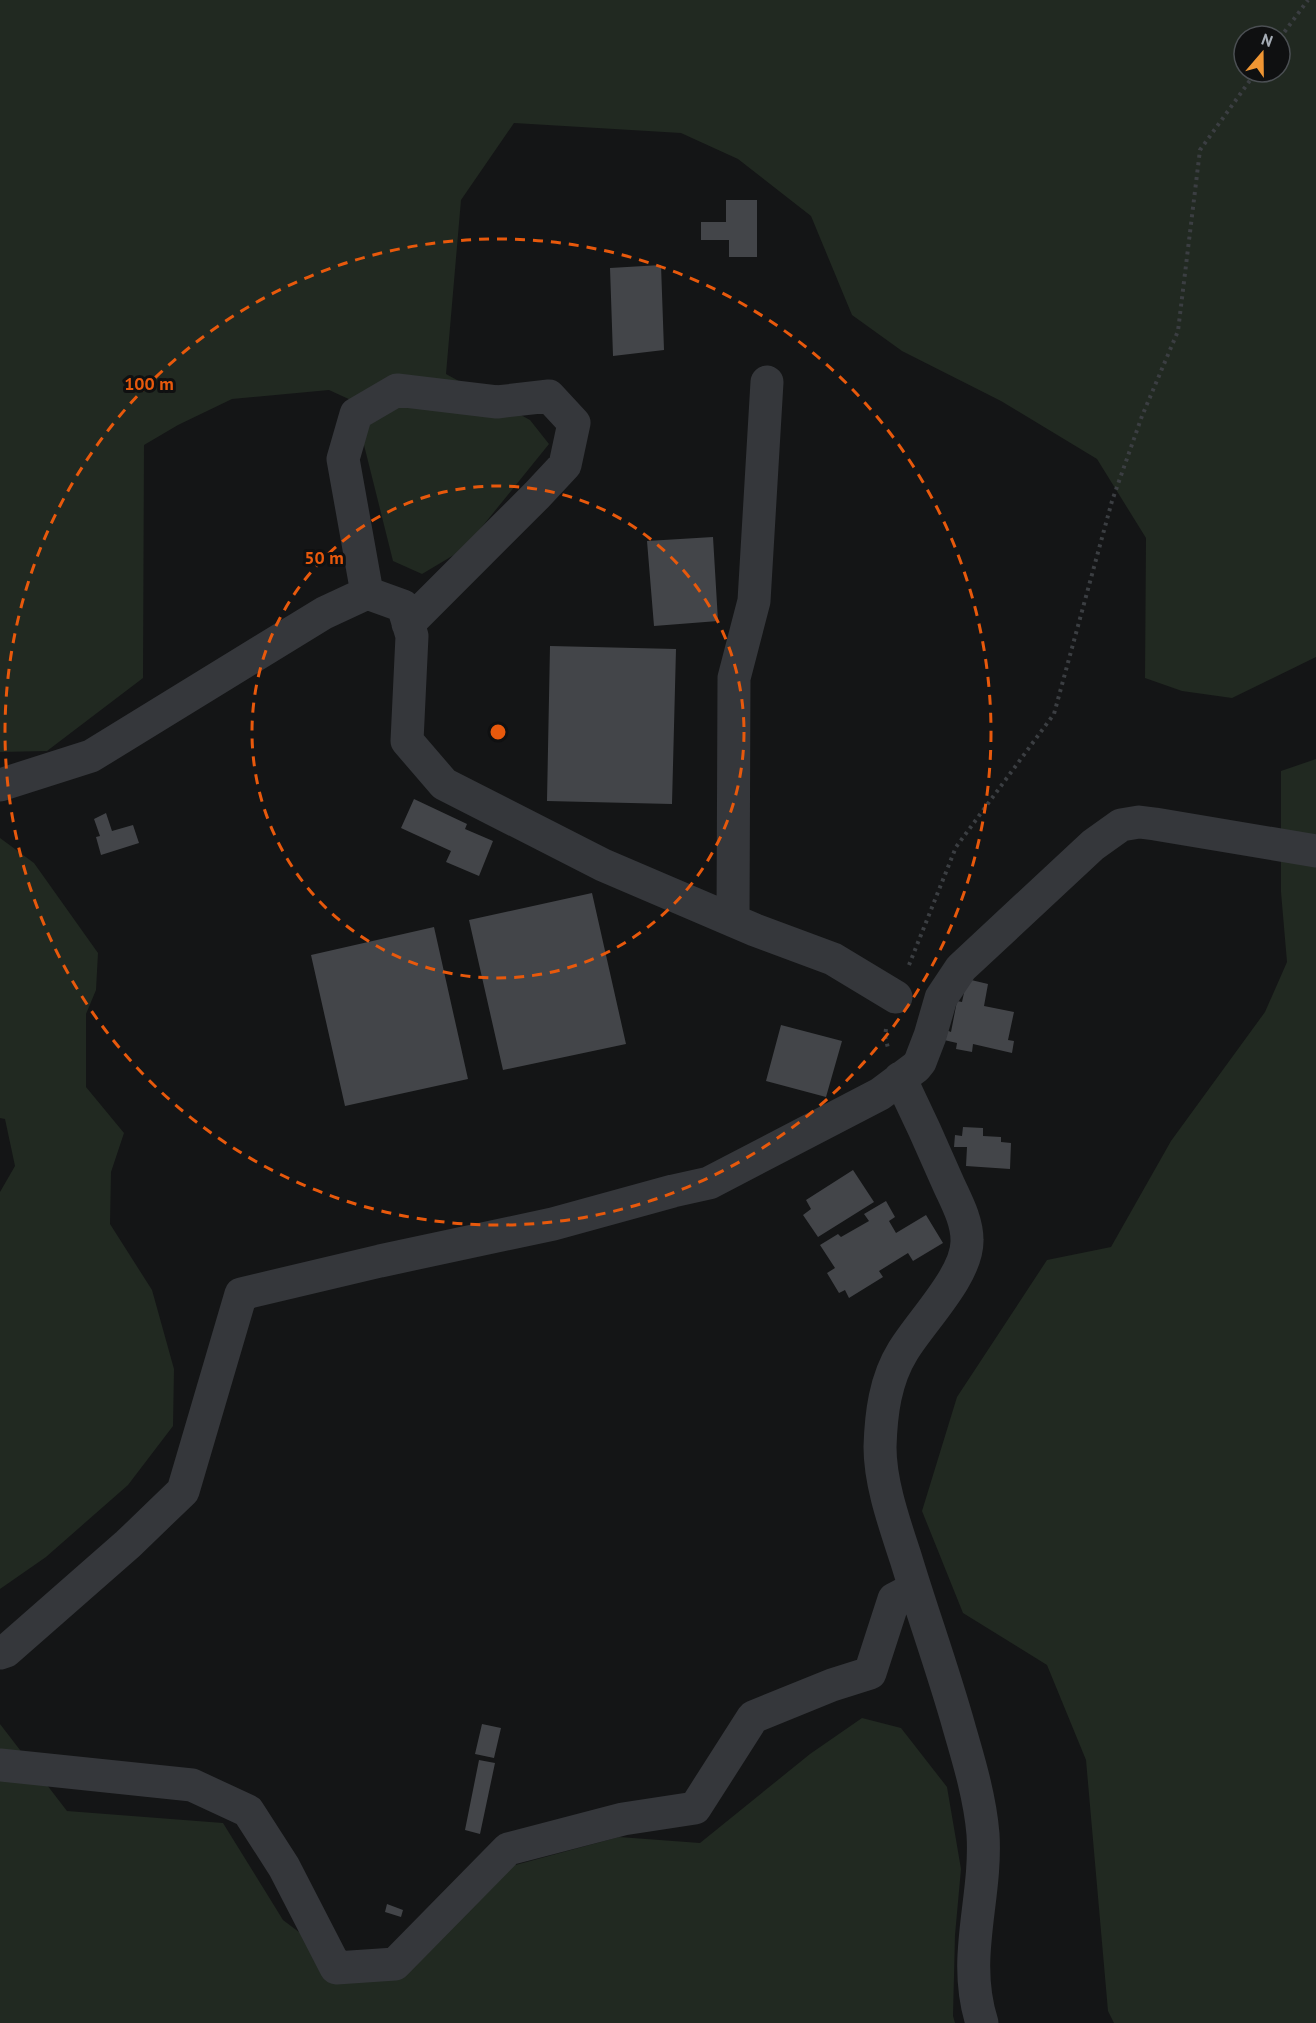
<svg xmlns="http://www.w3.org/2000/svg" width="1316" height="2023" font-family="'PT Sans',sans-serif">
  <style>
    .green { fill: #212921; fill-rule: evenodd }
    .building { fill: #434549 }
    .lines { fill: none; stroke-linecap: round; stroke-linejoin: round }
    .path { stroke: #3b3e42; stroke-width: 4; stroke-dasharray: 3 4.5; stroke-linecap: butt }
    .minor { stroke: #35373b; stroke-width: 33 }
    .ring { fill: none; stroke: #e8590c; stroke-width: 3; stroke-dasharray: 10 8 }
    .centre { fill: #e8590c; stroke: #0f1011; stroke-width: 3 }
    .ring-label { font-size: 18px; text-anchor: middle; font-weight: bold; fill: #e8590c; stroke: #0f1011; stroke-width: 6; stroke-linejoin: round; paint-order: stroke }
  </style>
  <rect width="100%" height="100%" fill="#141516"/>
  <!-- green -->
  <path class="green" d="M0 0H1316V657L1232 698 1182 691 1145 678 1146 538 1097 459 1001 401 902 351 852 315 811 216 738 159 681 133 514 123 461 200 446 374 530 420 549 444 464 549 422 574 393 561 353 401 329 390 232 399 178 425 144 445 143 678 47 751 0 752ZM1244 36H1280V72H1244Z
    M1316 759V2023H1114L1108 2011 1086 1760 1047 1665 963 1613 922 1511 957 1397 1047 1260 1111 1247 1171 1141 1265 1012 1287 962 1281 892V771Z
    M0 838 34 863 98 953 96 990 86 1014V1087L124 1133 111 1172 110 1224 152 1290 174 1369 173 1426 128 1485 46 1557 0 1589V1192L15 1166 5 1119 0 1118Z
    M862 1718 901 1728 947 1787 961 1869 955 1935 953 2016 955 2023H0V1724L67 1811 223 1823 283 1920 335 1959 411 1953 504 1868 619 1837 700 1843 810 1754Z"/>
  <!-- building -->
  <path class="building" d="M726 200H757V257H729V240H701V222H726Z
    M661 265 664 350 613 356 610 268Z
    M713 537 718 621 654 626 647 541Z
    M550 646 676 649 672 804 547 801Z
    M414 799 467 824 465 829 493 841 479 876 446 862 451 851 401 828Z
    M106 813 112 831 133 825 139 843 101 855 96 837 100 836 94 819Z
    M592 893 626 1044 503 1070 469 920Z
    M434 927 468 1079 345 1106 311 955Z
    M967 979 988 984 984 1006 1014 1012 1008 1040 1014 1041 1012 1053 973 1044 972 1052 956 1049 957 1043 944 1040 946 1030 951 1032 957 1001 962 1002Z
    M781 1025 842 1041 826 1097 766 1081Z
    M963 1127 983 1128V1136L1001 1137V1142L1011 1143 1010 1169 966 1166 967 1147H954L955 1135 962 1136Z
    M853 1170 874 1202 818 1237 803 1215 811 1209 806 1200Z
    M886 1201 895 1217 889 1221 896 1233 926 1215 943 1243 913 1261 908 1253 879 1271 883 1277 849 1298 845 1290 839 1293 827 1273 835 1268 820 1245 838 1234 841 1237 869 1221 864 1214Z
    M482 1724 501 1728 494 1758 475 1754Z
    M479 1760 495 1763 480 1834 465 1830Z
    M387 1904 403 1910 401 1917 385 1912Z"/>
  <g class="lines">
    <!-- path -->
    <path class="path" d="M1280 38 1308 0
      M909 965 956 847 1054 714 1112 501 1142 416 1178 331 1200 150 1256 72
      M886 1029 885 1036 888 1048"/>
    <!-- minor -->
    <path class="minor" d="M367 593 343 459 356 414 397 390 497 402 549 396 574 423 565 465 537 495 408 624
      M0 785 91 756 324 613 367 593 403 606 412 636 407 741 444 784 603 865 755 930 833 959 896 997
      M733 920 734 678 754 601 767 382
      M900 1078C917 1113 933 1148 948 1183 956 1201 967 1220 967 1240 968 1275 921 1321 903 1351 885 1380 881 1414 880 1447 880 1484 895 1525 906 1559 923 1615 943 1670 959 1727 969 1761 980 1798 983 1834 987 1900 961 1957 982 2023
      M0 1653 6 1651 128 1544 183 1491 241 1294 380 1261 553 1224 673 1191 709 1183 880 1094 916 1067 920 1062 930 1036 941 998 961 968 1093 845 1121 825 1139 822 1155 824 1316 851
      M0 1765 192 1785 248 1811 284 1867 336 1968 395 1964 508 1849 623 1819 695 1808 753 1717 832 1685 870 1673 894 1599 915 1588"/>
  </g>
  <!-- distance rings -->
  <g class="ring">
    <circle cx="498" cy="732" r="246"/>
    <circle cx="498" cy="732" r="493"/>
  </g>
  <circle cx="498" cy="732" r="9" class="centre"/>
  <g class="ring-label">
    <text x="149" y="390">100 m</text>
    <text x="324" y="564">50 m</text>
  </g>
  <!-- north arrow -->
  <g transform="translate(1262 54) rotate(20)"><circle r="28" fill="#0f1011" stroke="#4b4f53" stroke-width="1.5"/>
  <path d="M0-4.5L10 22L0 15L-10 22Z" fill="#f09633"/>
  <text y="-9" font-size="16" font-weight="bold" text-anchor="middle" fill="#a6adb6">N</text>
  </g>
</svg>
